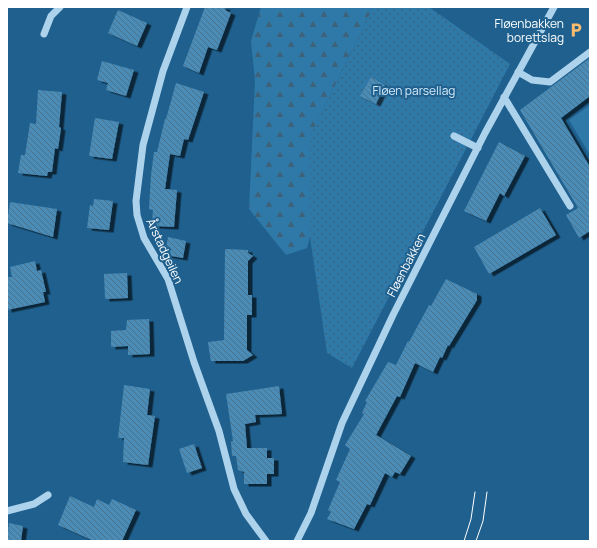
<svg xmlns="http://www.w3.org/2000/svg" width="597" height="548" font-family="Manrope,sans-serif">
  <style>
    .green { fill: #2f79a9 }
    .forest { fill: url(#forest-firs) }
    .garden { fill: url(#garden-dots) }
    .building { fill: url(#building-back-hatch); filter: url(#shadow) }
    .lines { fill: none; stroke-linecap: round; stroke-linejoin: round }
    .minor { stroke: #add3ec; stroke-width: 7 }
    .tram { stroke: #fff; stroke-width: 1 }
    .labels { text-anchor: middle; dominant-baseline: central; stroke-width: 4; stroke-linejoin: round; paint-order: stroke }
    .poi-label { font-size: 12px; fill: #fff; stroke: #1f608e; text-anchor: end }
    .park-label { font-size: 12px; fill: #d2eaf9; stroke: #1f608e }
    .street-label { font-size: 12px; fill: #fff; stroke: #1f608e }
  </style>
  <defs>
    <pattern id="forest-firs" width="22" height="20" patternUnits="userSpaceOnUse"><rect width="22" height="20" fill="#2f79a9"/><path d="M5 1l3.5 6h-7zM16 11l3.5 6h-7z" fill="#3e627a"/></pattern>
    <pattern id="garden-dots" width="8" height="8" patternUnits="userSpaceOnUse"><rect width="8" height="8" fill="#2f79a9"/><path d="M2 2h.1M6 6h.1" fill="none" stroke="#3e627a" stroke-width="1.8" stroke-linecap="round"/></pattern>
    <pattern id="building-back-hatch" width="6" height="6" patternUnits="userSpaceOnUse"><rect width="6" height="6" fill="#4b8cb7"/><path d="M-1 5l2 2M0 0l6 6M5-1l2 2" fill="none" stroke="#4b728c"/></pattern>
    <filter id="shadow"><feDropShadow dx="4.5" dy="2.5" stdDeviation="0" flood-color="#0009"/></filter>
  </defs>
  <rect width="100%" height="100%" fill="#1f608e"/>
  <!-- green -->
  <path class="green" d="M590 105V155L569 120Z"/>
  <!-- forest -->
  <path class="forest" d="M261 7H373L310 136V237L307 248 286 255 249 209 255 81 251 41Z"/>
  <!-- garden -->
  <path class="garden" d="M373 7H429L510 64 352 368 327 353 310 237V136Z"/>
  <!-- building -->
  <path class="building" d="M205 7H226L225 10 231 13 217 50 208 47 199 73 183 66Z
    M118 10 147 23 137 46 108 33Z
    M590 58V96L561 118 590 167V231L579 238 566 215 578 208 520 110Z
    M102 61 134 70 126 96 106 90 108 83 97 80Z
    M371 77 385 85 376 104 360 96Z
    M176 83 204 92 188 140 184 139 180 156 170 154 165 189 177 190 174 227 155 226V222H152L153 210 149 209 151 175 154 152H157L165 119H166Z
    M38 90 62 92 59 127 61 128 58 149 55 148 52 172H48L47 176 18 173 21 155H25L30 123 36 124Z
    M95 118 119 122 112 159 89 156Z
    M499 142 525 156 504 196 500 193 486 221 464 211Z
    M94 199 113 201 109 230 87 228 90 205 93 206Z
    M10 202 57 209 53 237 7 223Z
    M540 208 556 235 489 274 474 247Z
    M168 237 186 241 183 258 165 255Z
    M225 249 248 250V253L253 256 248 261V295H252V315H247V350L253 355 243 361H211L209 350 208 342 224 340Z
    M35 261 37 271 41 270 46 292H43L45 302 7 310V277H12L10 267Z
    M127 273 128 298 105 299 104 274Z
    M446 279 477 294V300L449 346 448 345 442 358 440 357 433 372 415 363 400 397 397 396 376 435 411 456 400 474 395 472 392 477 385 473 370 505 367 504 354 529 327 519 331 512 328 510 340 482 336 480 350 449 345 445 364 414 362 413 367 402 365 401 388 362 396 365 408 341 409 342 429 305 431 306Z
    M149 319 150 354 128 355V346L111 347V331L126 330 127 320Z
    M124 385 150 389 147 415 155 416 148 465 123 462 124 438H118Z
    M279 386 282 414 255 415 256 422 245 424 247 448H267V458H274V474H267V484H244V472L238 470 236 456H232L231 441H233L226 394Z
    M194 444 202 468 187 473 179 449Z
    M70 496 94 507 97 499 109 505 112 499 136 510 122 541H94L58 525Z
    M9 523 23 526 21 541H7Z"/>
  <g class="lines">
    <!-- minor -->
    <path class="minor" d="M187 7 163 71 143 145 136 201 137 215 144 238 168 279 194 362 219 431 234 489 246 514 266 541
      M44 34 51 16 60 7
      M518 72 532 80 550 82 590 52
      M504 97 570 206
      M454 136 478 148
      M7 511 34 504 48 495
      M297 541 311 513 342 423 393 315 485 133 554 7"/>
    <!-- tram -->
    <path class="tram" d="M464 541 471 519 475 492
      M476 541 483 521 487 492"/>
  </g>
  <!-- icons -->
  <defs>
    <g id="parking-bare" transform="scale(1.2)"><path d="M-3.5-5.5H1a3.5 3.5 0 0 1 0 7H-1V5.5H-3.5ZM-1-3.4V-.6H.8a1.4 1.4 0 0 0 0-2.8Z" fill="#fbbc6d" stroke="#1f608e" stroke-width="2.5" paint-order="stroke"/></g>
  </defs>
  <g fill-rule="evenodd">
    <use href="#parking-bare" x="576" y="30"/>
  </g>
  <g class="labels">
    <!-- poi labels -->
    <g class="poi-label">
      <text x="564" y="23">Fløenbakken<tspan x="564" dy="14">borettslag</tspan></text>
    </g>
    <!-- park labels -->
    <g class="park-label">
      <text x="414" y="90">Fløen parsellag</text>
    </g>
    <!-- street labels -->
    <g class="street-label">
      <text transform="translate(165 251) rotate(65)">Årstadgeilen</text>
      <text transform="translate(406 265) rotate(-63)">Fløenbakken</text>
    </g>
  </g>
  <!-- border -->
  <rect width="597" height="548" fill="none" stroke="#ffffff" stroke-width="16"/>
</svg>
